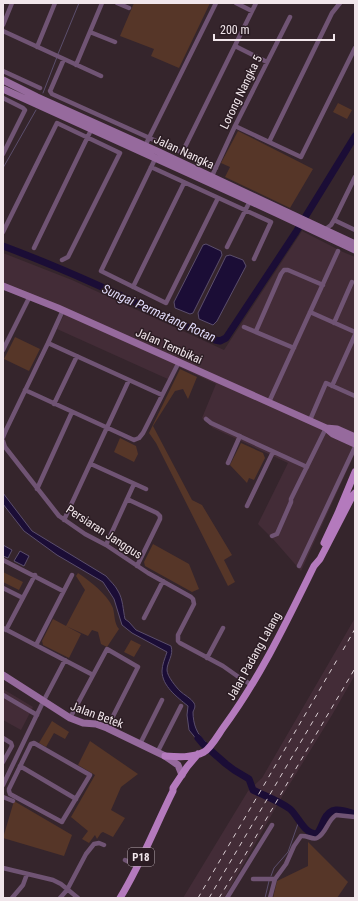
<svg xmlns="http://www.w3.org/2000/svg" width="358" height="901" font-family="'Roboto Condensed',sans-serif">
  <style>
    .built { fill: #432c37 }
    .green { fill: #563628 }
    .water { fill: #1b0d36; stroke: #5b4e6c }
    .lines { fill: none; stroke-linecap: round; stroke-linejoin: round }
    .stream { stroke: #5b4e6c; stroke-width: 1 }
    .river { stroke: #1b0d36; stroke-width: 7 }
    .street { stroke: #705474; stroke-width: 4.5 }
    .secondary { stroke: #966a9d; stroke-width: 7 }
    .primary { stroke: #b47abd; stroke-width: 7 }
    .rail { stroke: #d9cdd2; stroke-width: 1; stroke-dasharray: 5 5; stroke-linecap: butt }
    .labels { text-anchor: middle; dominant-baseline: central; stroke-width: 3; stroke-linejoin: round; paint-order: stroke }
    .shield { fill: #2b1c23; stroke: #b6a9af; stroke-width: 1 }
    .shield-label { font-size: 11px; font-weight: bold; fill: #f1e6eb }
    .street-label { font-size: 12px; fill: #f1e6eb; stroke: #2b1c23 }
    .water-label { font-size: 13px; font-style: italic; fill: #dfd9f8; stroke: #2b1c23 }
  </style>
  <rect width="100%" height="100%" fill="#35252c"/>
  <!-- built -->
  <path class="built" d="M302 231 343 252 355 257V453L301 571 273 539 258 524 288 463 213 428 202 418 216 384 177 366 170 380 57 329 67 309 3 284V253L72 280 224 350Z
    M355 618V675L332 715 283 795 224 898H183L248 791 262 778Z
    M3 689 33 707 21 730 3 720Z"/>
  <!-- green -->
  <path class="green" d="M134 3H210L179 68 151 56 154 49 120 36Z
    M338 103 352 110 347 119 333 112Z
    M238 131 313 169 290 208 225 177 230 167 221 163Z
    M15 337 40 349 29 371 4 359Z
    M180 369 197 377 188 399 183 389 175 391 153 426 192 500 202 505 232 555 224 560 235 582 228 586 156 443 149 433Z
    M120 438 136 446 138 454 134 462 114 452Z
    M241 443 263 453 265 458 254 480 249 478 247 483 230 465Z
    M153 544 189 564 199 589 192 592 145 566 144 562Z
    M3 572 23 582 19 590 3 582Z
    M78 573C90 581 107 594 113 608 115 616 114 623 119 629L107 647 101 644 98 632 92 630 88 636 66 626 85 590 76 576Z
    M53 619 81 634 69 658 43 645 42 641Z
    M131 640 141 645 134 657 124 652Z
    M52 721 69 732 65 739 54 733 46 747 39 743Z
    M90 741 138 774 121 787 111 810 125 818 113 837 103 832 101 833 97 839 95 835 89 843 82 839 88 831 71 817 95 775 78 765Z
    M14 801 72 835 64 856 3 838Z
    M308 842 348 882 337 898H273L277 881 308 866Z"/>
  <!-- water -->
  <path class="water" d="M206 244 221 251 222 255 193 313 190 314 175 308 174 302 203 245Z
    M230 255 243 260 246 266 217 321 213 325 199 319 198 313 226 256Z
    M3 493 32 531 106 576C110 581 115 585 118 591 123 599 123 610 125 619L129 622 136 630 171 646C174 655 167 662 167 670 167 676 176 687 180 691 184 695 191 698 194 703 196 707 194 709 193 712 193 724 197 735 206 742L202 746 189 730 187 715 188 706C177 697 162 686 162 671 162 665 165 658 167 652L132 633 122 625 114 599 103 582 57 555 24 531 3 504Z
    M3 545 12 550 8 558 3 556Z
    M20 551 29 556 24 566 14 561Z"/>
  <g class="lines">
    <!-- stream -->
    <path class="stream" d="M58 54 79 3
      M43 93 57 57
      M3 168 36 110
      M271 876 274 868 288 852 299 821
      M265 898 269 881"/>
    <!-- river -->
    <path class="river" d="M3 246C76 273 145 307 215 340L220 341 226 338 296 232 355 136
      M198 738 203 744 226 764 234 770 249 779 253 790C265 796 279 801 290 809 299 817 303 833 317 834 320 830 322 825 324 820 331 805 342 810 355 814"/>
    <!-- street -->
    <path class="street" d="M117 3 129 8
      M236 3 252 11
      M3 25 12 3
      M3 31 101 76
      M90 32 115 42
      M235 46 267 62
      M37 47 55 3
      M64 59 51 89 50 91 52 94 216 168
      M76 65 102 3
      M3 71 40 88
      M3 98 23 108 25 110 3 154
      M235 126 301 157 355 48
      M269 142 332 13 340 3
      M145 146 216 3
      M182 153 256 3
      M156 157 101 271 166 303 218 198
      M151 167 271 222 254 259
      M212 176 235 126 290 17
      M334 220 355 230
      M327 228 331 225 334 220 355 177
      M3 232 57 123 120 153 68 257 62 260
      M227 247 250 201
      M34 248 92 128
      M133 287 184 183
      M310 312 355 332
      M334 323 352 282
      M244 327 294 348
      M256 331 281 274 284 270H288L323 285
      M48 343 162 395
      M3 350 30 296
      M332 386 355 335
      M25 390 134 440 139 438 143 433 179 362
      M269 402 338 251
      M54 404 77 356
      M206 419 211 423 307 467
      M310 420 326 383 355 396
      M3 437 6 430 48 343 63 310
      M3 441 5 447 59 516 85 534 106 545 148 573 191 597 193 599 194 604 178 635V641L180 643 223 666 240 678 252 685
      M228 463 240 436
      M91 464 146 489
      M37 489 72 412
      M127 499 157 513 160 516V519L137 566
      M247 506 273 452
      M64 520 129 380
      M272 536 277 534 291 502V499L326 428
      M106 545 134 484
      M3 560 63 591
      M299 566 355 447
      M3 588 23 598
      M144 618 163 581
      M3 628 93 675
      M6 630 35 575
      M36 645 72 575
      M207 658 223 628
      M3 695 37 715
      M70 718 107 649 138 667 107 728
      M3 738 11 743 12 746 3 762
      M34 743 90 775 63 820 62 822 10 794 9 791V789L31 744Z
      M140 744 162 700
      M157 753 181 706
      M20 766 76 799
      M3 785 43 702 65 660
      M3 797 13 801
      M125 860 137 866
      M3 868 53 880 61 884 78 898
      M253 879H275
      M12 898 23 885 27 874
      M60 898 67 890 86 854 94 844 99 843 104 845
      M227 898 272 825
      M270 898 275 879 286 864 294 846 301 836C307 835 312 840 317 838 326 834 327 821 336 815L355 817"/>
    <!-- secondary -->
    <path class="secondary" d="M3 80 37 97 159 152 355 244
      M3 89 276 213 355 250
      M3 286 58 308 326 428 337 429 355 437
      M326 428 333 434 355 444
      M3 675 70 718 83 723 96 724 107 728 165 756 178 765 182 775"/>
    <!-- primary -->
    <path class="primary" d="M324 543 338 513 355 472
      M165 756C178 757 192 758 204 752 211 748 218 735 223 728 260 678 287 621 314 566L320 559 353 495 355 493
      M120 898C141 864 155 827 173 791V788L187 767 198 754"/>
    <!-- rail -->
    <path class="rail" d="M343 650 355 629
      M198 898 337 660
      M209 898 319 711
      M219 898 238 867 354 670"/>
  </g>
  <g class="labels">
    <!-- shield labels -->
    <rect class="shield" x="128" y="848" width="26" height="18" rx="3"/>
    <g class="shield-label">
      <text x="141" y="857">P18</text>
    </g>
    <!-- street labels -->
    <g class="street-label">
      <text transform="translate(241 92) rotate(-64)">Lorong Nangka 5</text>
      <text transform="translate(184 152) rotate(25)">Jalan Nangka</text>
      <text transform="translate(169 346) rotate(24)">Jalan Tembikai</text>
      <text transform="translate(104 532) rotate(33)">Persiaran Janggus</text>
      <text transform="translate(254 656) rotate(-61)">Jalan Padang Lalang</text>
      <text transform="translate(97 715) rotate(20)">Jalan Betek</text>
    </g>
    <!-- water labels -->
    <g class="water-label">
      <text transform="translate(159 313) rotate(24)">Sungai Permatang Rotan</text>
    </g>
  </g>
  <!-- border -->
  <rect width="358" height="901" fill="none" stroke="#f1e6eb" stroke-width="8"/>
  <!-- scale -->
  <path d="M214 34v6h120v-6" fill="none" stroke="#f1e6eb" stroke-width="2"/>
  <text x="220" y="34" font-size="12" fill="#f1e6eb" stroke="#2b1c23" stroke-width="3" paint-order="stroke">200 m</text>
</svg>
